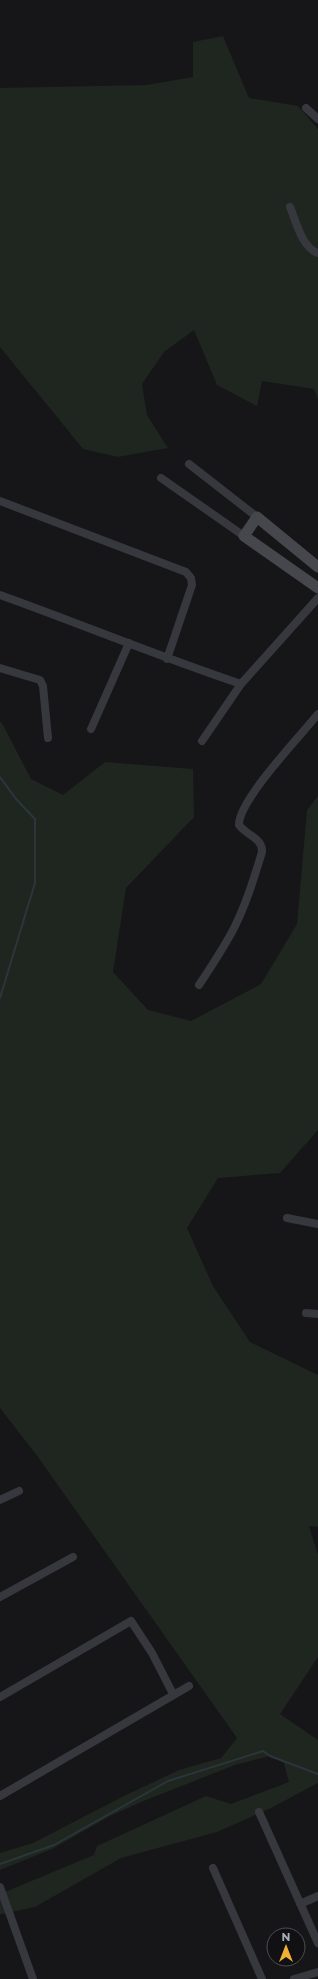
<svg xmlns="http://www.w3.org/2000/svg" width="318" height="1979" font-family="Montserrat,sans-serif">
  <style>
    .green { fill: #1e261f }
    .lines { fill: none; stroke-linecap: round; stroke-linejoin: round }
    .stream { stroke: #2c353c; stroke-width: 2 }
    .street { stroke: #37383d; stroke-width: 8 }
    .secondary { stroke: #45474d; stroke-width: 11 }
  </style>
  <rect width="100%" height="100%" fill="#161618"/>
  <!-- green -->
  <path class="green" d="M223 36 249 98 298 106 318 129V400L314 389 262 381 257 406 217 385 194 330 164 352 142 384 147 415 168 448 118 457 83 449 0 347V88L147 85 193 77V42Z
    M0 722 2 723 31 779 63 795 105 762 193 769 194 817 126 888 113 972 148 1010 191 1021 261 984 297 924 307 810 318 796V1130L280 1173 218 1178 187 1228 213 1286 250 1342 318 1375V1527L309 1526 318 1555V1657L280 1714 318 1740V1783L271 1808 217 1832 121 1858 35 1907 2 1914H0V1894L94 1855 97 1846 206 1796 231 1804 289 1782 284 1763 270 1756 235 1765 146 1800 110 1816 52 1849 0 1870V1853L33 1843 122 1797 179 1770 221 1758 237 1738 38 1457 0 1408Z"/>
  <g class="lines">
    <!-- stream -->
    <path class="stream" d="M0 777 16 799 35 819V883L0 998
      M0 1864 54 1845 168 1781 263 1751 270 1756 318 1774"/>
    <!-- street -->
    <path class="street" d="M306 108 318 119
      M290 207C296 221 302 248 318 253
      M189 464 257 517
      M161 478 244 536
      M0 501 186 572 191 578 192 585 167 659
      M0 595C81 624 160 657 241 684
      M0 668 40 680 43 686 48 738
      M91 729 129 643
      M202 741 241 684 318 598
      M199 985C211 967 223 949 233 930 246 905 254 878 262 852 263 838 246 835 239 825 238 801 301 735 318 714
      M287 1218 318 1224
      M306 1313 318 1314
      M0 1500 19 1491
      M0 1597 73 1557
      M0 1697 131 1621 152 1653 172 1692
      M0 1796 189 1686
      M259 1812 318 1943
      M213 1868 262 1979
      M0 1887 33 1979
      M300 1904 318 1896
      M294 1979 318 1972"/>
    <!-- secondary -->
    <path class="secondary" d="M318 567 257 517 244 536 318 588"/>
  </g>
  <!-- north arrow -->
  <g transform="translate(286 1947)"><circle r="19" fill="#111113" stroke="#4d4f55"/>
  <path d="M0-3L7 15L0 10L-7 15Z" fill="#f2b134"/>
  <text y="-6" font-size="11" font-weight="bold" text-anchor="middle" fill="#a8adb8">N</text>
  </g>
</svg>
